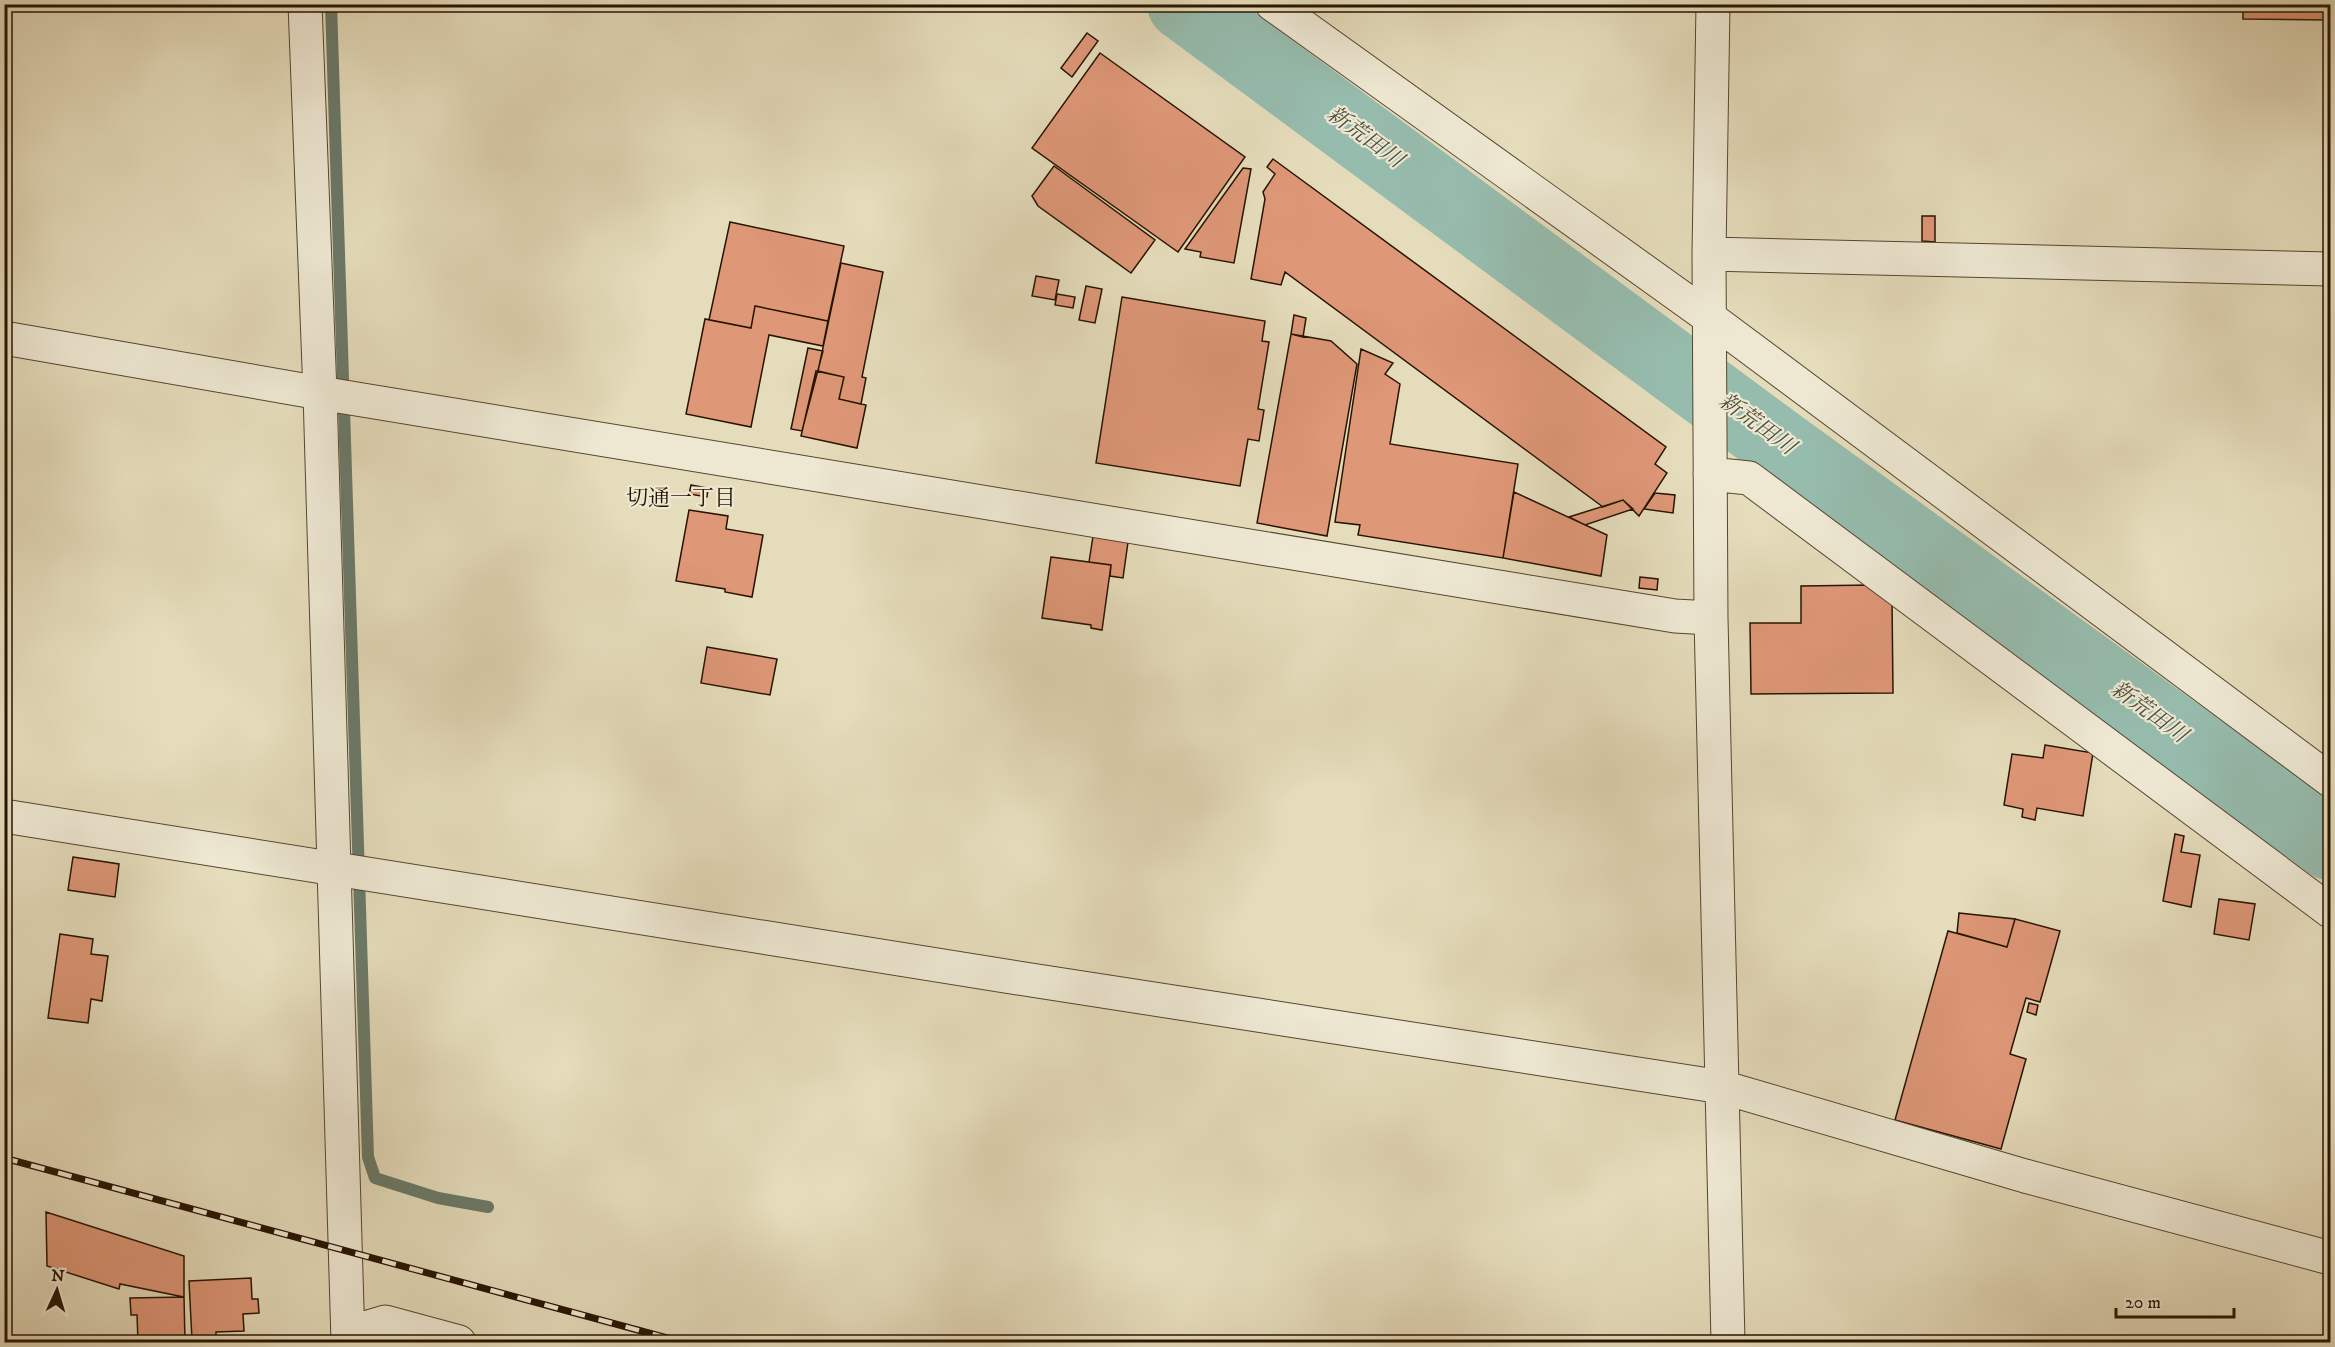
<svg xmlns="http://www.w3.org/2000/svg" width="2335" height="1347" font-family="'IM FELL DW Pica','Noto Serif JP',serif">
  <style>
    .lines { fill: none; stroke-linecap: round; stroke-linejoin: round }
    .stream { stroke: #6a7968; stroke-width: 12 }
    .river { stroke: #96bcae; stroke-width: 72 }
    .building { fill: #de9777; stroke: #271400; stroke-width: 1.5 }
    .minor-casing { stroke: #56462f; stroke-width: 35 }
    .minor { stroke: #eee8d3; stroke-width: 33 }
    .rail-casing { stroke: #271400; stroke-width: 7 }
    .rail { stroke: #eee8d3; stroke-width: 4.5; stroke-dasharray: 14; stroke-linecap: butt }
    .labels { text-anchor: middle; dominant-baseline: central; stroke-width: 4.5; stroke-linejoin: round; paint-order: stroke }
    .water-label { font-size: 22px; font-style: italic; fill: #4e4f3d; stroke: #eee8d3 }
    .neighbourhood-label { font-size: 22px; fill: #271400; stroke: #eee8d3 }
  </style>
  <rect width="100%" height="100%" fill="#e5dcbb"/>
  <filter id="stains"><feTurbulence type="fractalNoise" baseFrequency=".00333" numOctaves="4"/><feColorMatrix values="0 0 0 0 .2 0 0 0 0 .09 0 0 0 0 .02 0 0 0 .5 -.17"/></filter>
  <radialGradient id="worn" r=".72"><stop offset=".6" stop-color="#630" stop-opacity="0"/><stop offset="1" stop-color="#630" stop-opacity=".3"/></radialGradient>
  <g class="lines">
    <!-- stream -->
    <path class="stream" d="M331 4 368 1157 375 1178 438 1198 488 1207"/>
    <!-- river -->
    <path class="river" d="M1183 4 1781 446 2330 844"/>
  </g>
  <!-- building -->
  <path class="building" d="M2243 4H2330V20L2243 19Z
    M1087 33 1098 41 1072 77 1061 68Z
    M1100 53 1245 157 1178 252 1032 148Z
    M1273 159 1666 447 1655 464 1667 473 1639 516 1623 500 1603 507 1285 272 1281 285 1251 279 1265 199 1263 192 1275 174 1267 167Z
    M1054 166 1155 240 1131 273 1038 206 1032 196Z
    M1243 168 1251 169 1234 263 1200 257 1201 252 1185 249Z
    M1922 216H1935V242L1922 241Z
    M730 222 844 246 828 321 755 306 751 328 709 320Z
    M841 263 883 272 862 377 866 378 861 404 839 399 844 377 818 371Z
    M1036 276 1059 280 1055 300 1032 296Z
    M1086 286 1102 289 1095 323 1079 320Z
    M1057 294 1075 297 1073 308 1055 305Z
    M1122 297 1265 321 1262 341 1269 342 1258 409 1264 410 1259 441 1248 439 1240 486 1096 463Z
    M755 306 828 321 823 346 769 335 751 427 686 414 705 319 751 328Z
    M1294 315 1306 318 1303 337 1291 334Z
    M1291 334 1331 341 1357 364 1327 536 1257 523Z
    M808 348 823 351 802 431 791 429Z
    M1361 349 1393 363 1385 374 1400 384 1390 444 1518 464 1503 558 1358 535 1360 525 1335 522Z
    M816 371 844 377 839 399 866 405 857 448 801 436Z
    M691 485 708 488 707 497 689 494Z
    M1514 492 1607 535 1601 576 1503 558Z
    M1655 493 1675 495 1673 513 1644 509Z
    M1623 500 1633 509 1585 525 1569 517Z
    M689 510 728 516 726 529 763 535 752 597 725 592V589L676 581Z
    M1094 530 1129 535 1123 578 1110 576 1111 565 1089 562Z
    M1051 557 1111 565 1102 630 1091 628V625L1042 618Z
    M1640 577 1658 579 1657 590 1639 588Z
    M1872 585 1892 600 1893 693 1751 694 1750 623H1801V586Z
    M707 647 777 659 770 695 701 683Z
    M2045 745 2093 753 2083 816 2037 808 2035 820 2022 817 2023 809 2004 805 2012 754 2043 758Z
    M2175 834 2184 836 2181 852 2200 855 2191 907 2163 901Z
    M73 857 119 864 115 897 68 890Z
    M2219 899 2255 904 2249 940 2214 934Z
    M1959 913 2015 919 2007 947 1957 933Z
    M2015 919 2060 931 2040 1002 2026 998 2010 1054 2026 1059 2001 1149 1895 1120 1948 931 2007 947Z
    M60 934 93 939 91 954 108 956 102 1001 91 999 88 1023 48 1018Z
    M2029 1003 2038 1005 2036 1015 2027 1012Z
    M46 1212 184 1256V1297L120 1284 119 1289 47 1266Z
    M251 1278 252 1299H258L259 1313 243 1314 244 1331 216 1332V1339L192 1340 189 1281Z
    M184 1297 185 1342H138L137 1315H131L130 1298Z"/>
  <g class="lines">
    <!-- minor casing -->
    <g class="minor-casing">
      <path id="minor" d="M305 4 320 393 348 1342
        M1272 4 1710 318 2330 780
        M1713 4 1709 254 1711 618 1728 1342
        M1709 254 2330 269
        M4 338 320 393 1675 616 1711 618
        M1710 474 1749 478 2330 911
        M4 816 1031 980 1722 1087 2025 1176 2330 1258
        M348 1333 385 1322 459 1342"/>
    </g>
    <!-- minor -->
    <use href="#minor" class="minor"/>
    <!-- rail casing -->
    <g class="rail-casing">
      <path id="rail" d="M4 1158 682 1342"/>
    </g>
    <!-- rail -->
    <use href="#rail" class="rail"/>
  </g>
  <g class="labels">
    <!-- water labels -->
    <g class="water-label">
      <text transform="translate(1365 137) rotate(36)">新荒田川</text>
      <text transform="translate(1757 424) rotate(36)">新荒田川</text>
      <text transform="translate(2149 712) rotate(36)">新荒田川</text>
    </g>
    <!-- neighbourhood labels -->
    <g class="neighbourhood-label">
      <text x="681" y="498">切通一丁目</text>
    </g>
  </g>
  <!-- margin -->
  <rect width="2335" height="1347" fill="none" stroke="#e5dcbb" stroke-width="24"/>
  <rect x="6" y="6" width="2323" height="1335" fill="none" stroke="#271400" stroke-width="3"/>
  <rect x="12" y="12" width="2311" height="1323" fill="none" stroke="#271400" stroke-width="1.5"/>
  <!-- north arrow -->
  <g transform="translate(57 1290) rotate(4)" stroke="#eee8d3" stroke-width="4.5" paint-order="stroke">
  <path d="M0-4.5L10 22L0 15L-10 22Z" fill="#271400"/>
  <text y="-9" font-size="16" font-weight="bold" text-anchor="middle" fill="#271400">N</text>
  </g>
  <!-- scale -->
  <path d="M2116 1308v9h118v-9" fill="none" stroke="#271400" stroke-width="3"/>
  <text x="2125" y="1308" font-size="18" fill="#271400" stroke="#eee8d3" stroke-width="4.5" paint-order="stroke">20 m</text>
  <rect width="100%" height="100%" filter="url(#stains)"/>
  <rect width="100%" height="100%" fill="url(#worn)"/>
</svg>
